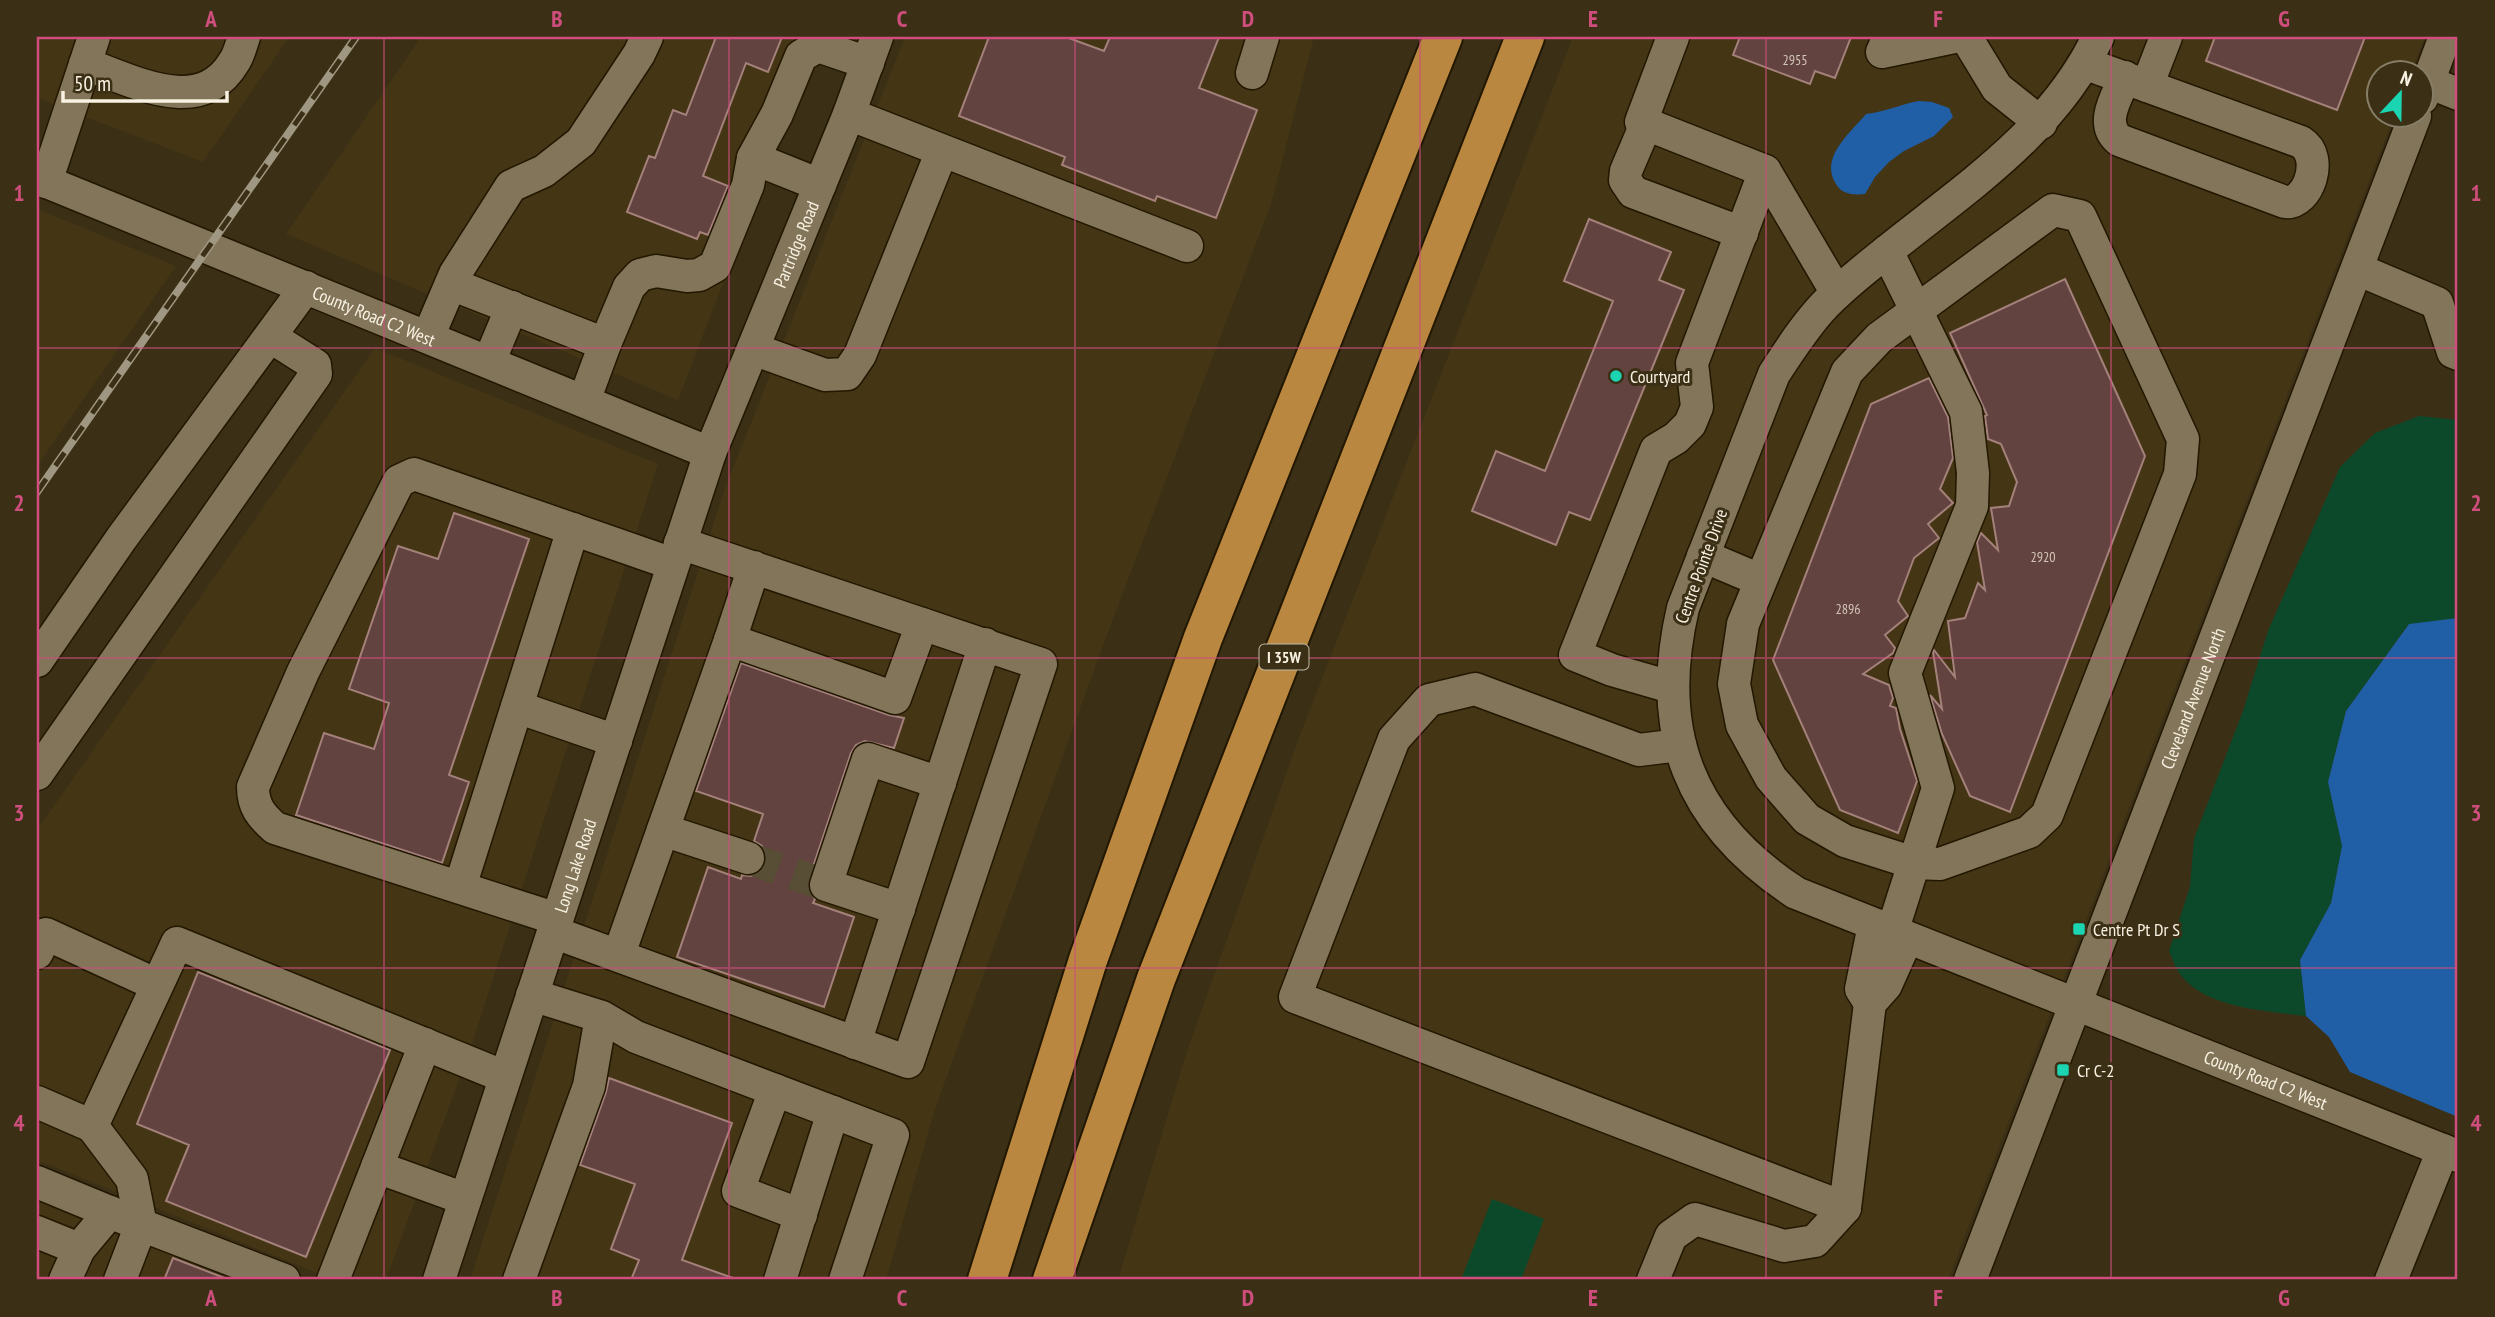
<svg xmlns="http://www.w3.org/2000/svg" width="2495" height="1317" font-family="'PT Sans Narrow',sans-serif">
  <style>
    .built { fill: #443514 }
    .green { fill: #0c492b }
    .water { fill: #205fa6 }
    .building { fill: #62433f; stroke: #a4817b; stroke-width: 2 }
    .lines { fill: none; stroke-linecap: round; stroke-linejoin: round }
    .minor-tunnel { stroke: #584d35; stroke-width: 32; stroke-dasharray: 32 16; stroke-linecap: butt }
    .minor-casing { stroke: #221700; stroke-width: 35 }
    .highway-casing { stroke: #221700; stroke-width: 42 }
    .minor { stroke: #827559; stroke-width: 32 }
    .highway { stroke: #b9873f; stroke-width: 38 }
    .rail-casing { stroke: #a09782; stroke-width: 8 }
    .rail { stroke: #3b3016; stroke-width: 5; stroke-dasharray: 16; stroke-linecap: butt }
    .grid { fill: none; stroke: #d04e7d; stroke-width: 2; stroke-opacity: 0.55 }
    .poi-dot { fill: #1bd5b2; stroke: #3b3016; stroke-width: 2.5 }
    .labels { text-anchor: middle; dominant-baseline: central; stroke-width: 6; stroke-linejoin: round; paint-order: stroke }
    .number-label { font-size: 14px; fill: #d3c6b9 }
    .shield { fill: #3b3016; stroke: #c0b8a5; stroke-width: 2 }
    .shield-label { font-size: 16px; font-weight: bold; fill: #f9f2e2 }
    .street-label { font-size: 18px; fill: #f9f2e2; stroke: #3b3016 }
    .poi-label { font-size: 18px; fill: #f9f2e2; stroke: #3b3016; text-anchor: start }
    .neatline { fill: none; stroke: #d04e7d; stroke-width: 2.5 }
    .grid-label { font-size: 23px; text-anchor: middle; font-weight: bold; fill: #d04e7d }
  </style>
  <rect width="100%" height="100%" fill="#3b3016"/>
  <!-- built -->
  <path class="built" d="M37 37H289L203 162 37 98Z
    M421 37H818L678 400 286 234Z
    M905 37H1314L1271 204 1102 648 935 1109 886 1280H470L725 488Z
    M1573 37H2425L2411 73 2380 74V116H2394L1948 1280H1118L1187 1051 1301 732Z
    M37 209 176 266 37 466Z
    M375 348 658 464 472 1044 386 1280H335L37 1160V830Z
    M37 1195 254 1280H37Z"/>
  <!-- green -->
  <path class="green" d="M2419 416 2458 420V618L2408 625 2346 711 2328 782 2342 846 2331 903 2300 960 2306 1016C2266 1011 2201 1008 2178 971 2174 965 2172 957 2169 951L2190 887 2194 839 2243 711 2268 631 2340 467 2375 433Z
    M1492 1199 1544 1219 1521 1280H1461Z"/>
  <!-- water -->
  <path class="water" d="M1919 101 1932 102 1949 108 1953 117 1934 136 1904 151 1889 162 1875 177 1865 194C1854 195 1842 195 1836 184 1819 158 1850 133 1866 114 1885 112 1901 104 1919 101Z
    M2458 618V1117L2350 1072 2329 1037 2306 1016 2300 960 2331 903 2342 846 2328 782 2346 711 2409 624Z"/>
  <!-- building -->
  <path class="building" d="M716 37H782L768 72 746 63 703 176 728 186 708 235 700 232 697 239 627 212 649 156 655 158 673 110 686 115Z
    M989 37H1066L1104 51 1110 37H1219L1199 88 1257 110 1216 218 1157 196 1155 201 1062 165 1065 157 959 116Z
    M1740 37H1851L1835 78 1815 71 1810 84 1733 55Z
    M2215 37H2365L2337 110 2206 61Z
    M1589 219 1671 252 1659 280 1684 290 1590 520 1569 512 1556 545 1472 511 1496 451 1545 471 1613 301 1564 281Z
    M2065 279 2145 456 2010 812 1970 796 1942 734 1930 695 1942 709 1933 652 1934 650 1955 677 1948 621 1965 618 1978 583 1985 590 1977 542 1981 533 1998 550 1991 508 2009 506 2017 482 2001 444 1988 439 1985 416 1987 415 1950 333Z
    M1929 378 1948 417 1953 458 1940 489 1953 503 1928 524 1939 538 1914 558 1898 601 1908 616 1885 635 1895 648 1893 653 1863 674 1889 685 1893 698 1890 706 1896 708 1900 729 1917 781 1898 833 1840 810 1773 660 1871 404Z
    M454 513 529 539 449 775 469 782 442 863 296 815 324 733 374 749 389 703 349 689 398 546 438 559Z
    M741 663 889 715 904 718 894 748 865 741 856 745 851 753 809 879 808 889 815 899 813 903 854 917 824 1007 677 957 708 867 741 879 742 875 751 876 760 872 766 863V855L762 846 754 841 763 814 696 791Z
    M198 972 390 1050 306 1257 166 1201 189 1145 137 1124Z
    M609 1078 732 1123 682 1260 733 1278V1280H631L639 1260 611 1249 635 1184 580 1165 606 1092Z
    M173 1258 227 1279V1280H164Z"/>
  <g class="lines">
    <!-- minor-tunnel -->
    <path class="minor-tunnel" d="M748 858 819 883"/>
    <!-- minor casing -->
    <g class="minor-casing">
      <g id="minor">
        <path d="M1673 37 1641 122 1765 171"/>
        <path d="M1889 37 1882 52 1954 37"/>
        <path d="M1966 37 1997 88 2041 123"/>
        <path id="s1" d="M2098 37C2054 131 1964 189 1886 252 1864 270 1840 288 1821 309 1803 329 1789 351 1774 374L1683 608C1654 732 1689 823 1796 893L2458 1156"/>
        <path d="M2085 63 2103 70 2301 142C2325 157 2308 205 2285 202L2119 140C2099 123 2117 97 2125 77"/>
        <path d="M85 64C132 80 200 119 234 62 239 55 241 45 244 37"/>
        <path d="M1252 73 1263 37"/>
        <path d="M2428 82 2458 94"/>
        <path d="M2147 86 2166 37"/>
        <path d="M2422 98 2445 37"/>
        <path d="M849 114 1187 246"/>
        <path d="M1646 124 1626 171 1625 180 1633 192 1742 233"/>
        <path d="M753 158 820 185"/>
        <path id="s2" d="M37 178 710 453"/>
        <path d="M46 182 94 37"/>
        <path d="M2053 210 2080 216 2183 439 2180 474 2047 815 2029 832 1940 864 1914 863 1845 841 1807 819 1771 778 1742 725 1734 684 1743 624 1847 372 1879 338Z"/>
        <path d="M1887 251 1966 412 1973 473 1972 506 1905 673 1938 788 1892 932"/>
        <path d="M2357 269 2437 303 2453 352 2458 354"/>
        <path d="M451 284 605 344 584 401"/>
        <path d="M428 337 455 274 511 186 544 171 581 142 639 54 647 37"/>
        <path d="M605 344 629 287 640 275 656 271 687 276 699 275 715 266 748 185 753 158 777 114 801 56 818 46 868 63"/>
        <path d="M753 349 825 375 847 374 860 355 942 151"/>
        <path d="M489 362 512 307"/>
        <path d="M680 543 922 624 895 698 730 640 754 567"/>
        <path d="M1703 556 1760 580"/>
        <path d="M37 661 121 539 306 287"/>
        <path d="M1671 687 1612 670 1575 655 1656 450 1676 438 1690 424 1697 407 1692 363 1765 171 1837 293"/>
        <path d="M517 707 616 741"/>
        <path d="M1680 745 1639 750 1475 689 1429 700 1394 739 1295 997 1845 1208 1870 1003 1886 985 1907 938"/>
        <path d="M37 774 316 374 315 365 271 337"/>
        <path d="M663 830 748 858"/>
        <path d="M460 887 573 529"/>
        <path d="M899 909 826 885 868 759 940 783"/>
        <path d="M557 919 275 828C261 816 253 806 253 787L303 672 399 481 414 474 673 564"/>
        <path d="M553 932 908 1062 1041 664 922 624"/>
        <path d="M37 953 46 934 157 985"/>
        <path d="M619 954 730 640"/>
        <path d="M532 995 602 1017 636 1037 893 1135 845 1280"/>
        <path d="M1870 1003 1861 989 1874 925"/>
        <path d="M855 1043 985 644"/>
        <path d="M775 1090 738 1191 801 1215"/>
        <path d="M37 1102 92 1126"/>
        <path d="M377 1167 465 1199"/>
        <path d="M37 1182 141 1225"/>
        <path d="M141 1225 132 1179 92 1126 177 943 505 1077"/>
        <path d="M37 1232 79 1249"/>
        <path d="M65 1280 79 1249 110 1212"/>
        <path d="M120 1280 141 1225 284 1280"/>
        <path d="M333 1280 425 1044"/>
        <path id="s3" d="M439 1280 710 453 849 114 877 37"/>
        <path d="M519 1280 589 1086 601 1017"/>
        <path d="M780 1280 833 1112"/>
        <path d="M1653 1280 1671 1236 1695 1219 1784 1246 1815 1241 1845 1208"/>
        <path id="s4" d="M1970 1280 2415 116"/>
        <path d="M2391 1280 2443 1150"/>
      </g>
    </g>
    <!-- highway casing -->
    <g class="highway-casing">
      <path id="highway" d="M987 1280 1088 960 1203 638 1443 37
        M1052 1280 1156 979 1525 37"/>
    </g>
    <!-- minor -->
    <use href="#minor" class="minor"/>
    <!-- highway -->
    <use href="#highway" class="highway"/>
    <!-- rail casing -->
    <g class="rail-casing">
      <path id="rail" d="M37 492 356 37"/>
    </g>
    <!-- rail -->
    <use href="#rail" class="rail"/>
  </g>
  <!-- grid -->
  <path class="grid" d="M384 37V1280M729 37V1280M1075 37V1280M1420 37V1280M1766 37V1280M2111 37V1280M37 348H2458M37 658H2458M37 968H2458"/>
  <!-- markers -->
  <g class="poi-dot">
    <circle cx="1616" cy="376" r="7"/>
    <rect x="2072" y="922" width="14" height="14" rx="3.5"/>
    <rect x="2056" y="1063" width="14" height="14" rx="3.5"/>
  </g>
  <g class="labels">
    <!-- number labels -->
    <g class="number-label">
      <text x="1795" y="60">2955</text>
      <text x="2043" y="557">2920</text>
      <text x="1848" y="609">2896</text>
    </g>
    <!-- shield labels -->
    <rect class="shield" x="1259.5" y="644.5" width="49" height="25" rx="5"/>
    <g class="shield-label">
      <text x="1284" y="657">I 35W</text>
    </g>
    <!-- street labels -->
    <g class="street-label">
      <text stroke="none"><textPath href="#s3" startOffset="1096">Partridge Road</textPath></text>
      <text stroke="none"><textPath href="#s2" startOffset="364">County Road C2 West</textPath></text>
      <text transform="translate(1701 566) rotate(-70)">Centre Pointe Drive</text>
      <text stroke="none"><textPath href="#s4" startOffset="623">Cleveland Avenue North</textPath></text>
      <text stroke="none"><textPath href="#s3" startOffset="436">Long Lake Road</textPath></text>
      <text stroke="none"><textPath href="#s1" startOffset="1559">County Road C2 West</textPath></text>
    </g>
    <!-- poi labels -->
    <g class="poi-label">
      <text x="1630" y="376">Courtyard</text>
      <text x="2093" y="929">Centre Pt Dr S</text>
      <text x="2077" y="1070">Cr C-2</text>
    </g>
  </g>
  <!-- border -->
  <rect width="2495" height="1317" fill="none" stroke="#3b3016" stroke-width="77"/>
  <!-- north arrow -->
  <g transform="translate(2400 94) rotate(22)"><circle r="33" fill="#3b3016" stroke="#877e68" stroke-width="2"/>
  <path d="M0-5L12 26L0 18L-12 26Z" fill="#1bd5b2"/>
  <text y="-10" font-size="19" font-weight="bold" text-anchor="middle" fill="#f9f2e2">N</text>
  </g>
  <!-- scale -->
  <path d="M63 91v10h164v-10" fill="none" stroke="#f9f2e2" stroke-width="3.5"/>
  <text x="74" y="91" font-size="21" fill="#f9f2e2" stroke="#3b3016" stroke-width="5" paint-order="stroke">50 m</text>
  <rect x="38" y="38" width="2418" height="1240" class="neatline"/>
  <g class="grid-label">
    <text x="211" y="27">A</text>
    <text x="557" y="27">B</text>
    <text x="902" y="27">C</text>
    <text x="1248" y="27">D</text>
    <text x="1593" y="27">E</text>
    <text x="1938" y="27">F</text>
    <text x="2284" y="27">G</text>
    <text x="19" y="201">1</text>
    <text x="2476" y="201">1</text>
    <text x="19" y="511">2</text>
    <text x="2476" y="511">2</text>
    <text x="19" y="821">3</text>
    <text x="2476" y="821">3</text>
    <text x="19" y="1131">4</text>
    <text x="2476" y="1131">4</text>
    <text x="211" y="1306">A</text>
    <text x="557" y="1306">B</text>
    <text x="902" y="1306">C</text>
    <text x="1248" y="1306">D</text>
    <text x="1593" y="1306">E</text>
    <text x="1938" y="1306">F</text>
    <text x="2284" y="1306">G</text>
  </g>
</svg>
